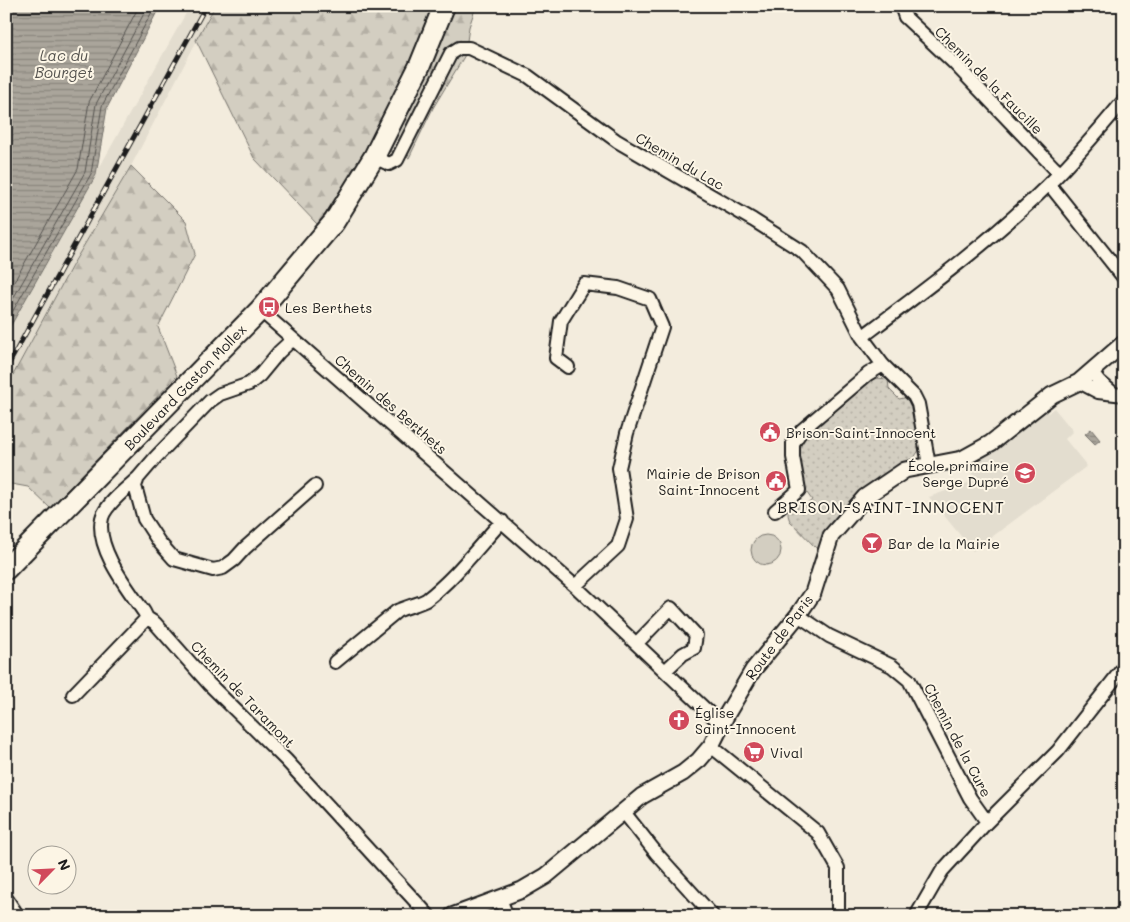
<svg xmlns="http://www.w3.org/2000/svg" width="1130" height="922" font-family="Mali,sans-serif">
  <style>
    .built { fill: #e3ddcf }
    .grass { fill: url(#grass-dots); stroke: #78756e }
    .forest { fill: url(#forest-firs); stroke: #78756e }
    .garden { fill: #d3cec1; stroke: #78756e }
    .water { fill: url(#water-rules); stroke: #716e68 }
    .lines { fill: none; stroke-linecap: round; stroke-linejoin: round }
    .shore { stroke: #55534f; stroke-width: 1 }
    .minor-casing { stroke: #1c1c1c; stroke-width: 16 }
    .tertiary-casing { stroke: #1c1c1c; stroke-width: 19 }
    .primary-casing { stroke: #1c1c1c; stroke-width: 24 }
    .minor { stroke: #fcf5e5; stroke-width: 12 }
    .tertiary { stroke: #fcf5e5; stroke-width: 15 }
    .primary { stroke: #fcf5e5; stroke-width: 20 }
    .rail-casing { stroke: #1c1c1c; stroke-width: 5 }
    .rail { stroke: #fcf5e5; stroke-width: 3; stroke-dasharray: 9; stroke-linecap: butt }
    .labels { text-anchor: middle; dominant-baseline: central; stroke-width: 4; stroke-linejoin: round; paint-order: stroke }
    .street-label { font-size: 14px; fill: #1c1c1c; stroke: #fcf5e5 }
    .poi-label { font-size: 14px; fill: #1c1c1c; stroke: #fcf5e5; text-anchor: start }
    .water-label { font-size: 15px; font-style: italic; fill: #55534f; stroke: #fcf5e5 }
    .quarter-label { font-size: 16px; letter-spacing: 1px; fill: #1c1c1c; stroke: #fcf5e5 }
  </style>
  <defs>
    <pattern id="grass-dots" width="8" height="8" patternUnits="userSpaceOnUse" patternTransform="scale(1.25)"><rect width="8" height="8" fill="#d3cec1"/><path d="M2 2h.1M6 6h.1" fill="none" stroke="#b5b0a5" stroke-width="1.8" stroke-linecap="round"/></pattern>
    <pattern id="forest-firs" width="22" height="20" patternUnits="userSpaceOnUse" patternTransform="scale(1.25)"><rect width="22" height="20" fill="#d3cec1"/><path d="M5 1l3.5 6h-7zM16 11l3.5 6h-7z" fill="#b5b0a5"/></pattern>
    <pattern id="water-rules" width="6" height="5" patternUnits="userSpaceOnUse" patternTransform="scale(1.25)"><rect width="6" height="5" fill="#aaa59b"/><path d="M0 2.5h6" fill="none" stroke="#8a867e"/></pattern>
  </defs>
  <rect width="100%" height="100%" fill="#f3ecdd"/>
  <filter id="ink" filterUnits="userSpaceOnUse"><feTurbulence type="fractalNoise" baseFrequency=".02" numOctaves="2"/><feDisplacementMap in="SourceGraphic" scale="10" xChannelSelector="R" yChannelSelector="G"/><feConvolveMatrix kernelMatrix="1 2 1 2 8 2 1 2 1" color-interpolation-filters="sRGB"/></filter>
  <g filter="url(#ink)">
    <!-- built -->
    <path class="built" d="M190 6H215L131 166 73 264 6 388V334Z
      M1054 408 1073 431 1065 439 1087 466 973 551 929 497 976 480 969 465 1045 410 1048 413Z"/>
    <!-- grass -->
    <path class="grass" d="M876 378 888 379 889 389 899 399 909 397 913 400 921 447 912 461 903 464 821 544 819 548H816L790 521C785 510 790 506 799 499L805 506 812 500 802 486C804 465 794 455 806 434L863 385Z"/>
    <!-- forest -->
    <path class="forest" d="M215 6H476L469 27 465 55 433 108 409 158 392 151 373 154 317 224 254 158 196 40Z
      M131 166 186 221 195 254 158 327 177 376 50 508 28 487 6 483V388L73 264Z"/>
    <!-- garden -->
    <path class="garden" d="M751 550a15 15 0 1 1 30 0a15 15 0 1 1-30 0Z"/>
    <!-- water -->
    <path class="water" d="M6 6H160L107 108 96 175 6 334Z
      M1091 429 1100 440 1095 444 1085 434Z"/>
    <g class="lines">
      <!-- shore -->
      <path class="shore" d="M6 296 78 169 89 102 139 6
        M6 311 85 172 96 104 148 6
        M6 323 91 174 102 106 155 6"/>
      <!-- minor casing -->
      <g class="minor-casing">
        <path id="minor" d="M901 6 905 17 955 64 1059 173
          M374 157 389 164 397 160 451 53 459 48H469L528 76 617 141 753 220 802 251 838 289 862 337 883 365 914 396 918 404 929 465
          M1049 184 1124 278
          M260 310 575 586 721 724
          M862 337C926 289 991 241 1048 185 1075 159 1100 129 1124 100
          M293 339 279 352 260 375 249 384 220 394 210 401 156 457 138 478 135 486 144 519 159 542 174 559 213 570 223 568 234 560 245 548 315 486
          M568 367 556 358 561 321 584 284 618 288 650 299 662 327 627 433 619 468 627 519 618 546 575 586
          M1092 372 1099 381 1113 393
          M1079 382 1098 392 1124 395
          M138 478C128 487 105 505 102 518 95 548 128 589 144 612L147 618 155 623 209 684 286 760 429 916
          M775 511 799 490 793 457V443L802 430 868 374 883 365
          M798 615 829 636 892 666 909 680 970 798 987 822
          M637 643 671 608 696 635 694 648 683 654 665 671
          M335 662 397 611C405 607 419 604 426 600 455 578 478 547 502 521
          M73 695 147 618
          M711 746 818 833 838 868V916
          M623 811 657 854 713 916
          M6 898 18 916
          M500 899 507 916
          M916 916 942 871 987 822 1058 751 1124 667"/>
      </g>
      <!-- tertiary casing -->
      <g class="tertiary-casing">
        <path id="tertiary" d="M452 916 522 890 546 876 642 796 683 773 699 760 711 746 727 714 753 670 798 615 813 593 831 536 865 497 905 470 962 459 991 443 1052 395 1079 382 1124 343"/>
      </g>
      <!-- primary casing -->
      <g class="primary-casing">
        <path id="primary" d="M6 569 260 310 334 222 374 157 420 65 444 6"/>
      </g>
      <!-- minor -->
      <use href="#minor" class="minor"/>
      <!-- tertiary -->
      <use href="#tertiary" class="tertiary"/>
      <!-- primary -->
      <use href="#primary" class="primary"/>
      <!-- rail casing -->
      <g class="rail-casing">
        <path id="rail" d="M6 369 206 6"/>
      </g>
      <!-- rail -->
      <use href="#rail" class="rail"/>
    </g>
  </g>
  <!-- icons -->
  <defs>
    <g id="bus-disc" transform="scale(1.125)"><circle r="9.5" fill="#d1495b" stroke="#fcf5e5"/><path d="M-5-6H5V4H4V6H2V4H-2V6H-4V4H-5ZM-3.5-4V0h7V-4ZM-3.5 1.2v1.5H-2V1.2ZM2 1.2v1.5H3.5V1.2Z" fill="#fff"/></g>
    <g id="civic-disc" transform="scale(1.125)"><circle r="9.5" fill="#d1495b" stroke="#fcf5e5"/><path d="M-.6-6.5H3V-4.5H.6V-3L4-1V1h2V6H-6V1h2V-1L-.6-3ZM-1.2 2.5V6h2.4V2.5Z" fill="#fff"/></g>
    <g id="school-disc" transform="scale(1.125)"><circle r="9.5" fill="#d1495b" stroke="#fcf5e5"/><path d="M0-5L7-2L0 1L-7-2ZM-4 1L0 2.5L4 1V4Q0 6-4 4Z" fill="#fff"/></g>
    <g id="bar-disc" transform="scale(1.125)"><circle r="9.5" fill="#d1495b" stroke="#fcf5e5"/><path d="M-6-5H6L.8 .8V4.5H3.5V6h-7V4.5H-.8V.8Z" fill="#fff"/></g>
    <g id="church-disc" transform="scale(1.125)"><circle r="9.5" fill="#d1495b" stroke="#fcf5e5"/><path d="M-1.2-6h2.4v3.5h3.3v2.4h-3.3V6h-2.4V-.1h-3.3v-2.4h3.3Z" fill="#fff"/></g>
    <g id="supermarket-disc" transform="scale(1.125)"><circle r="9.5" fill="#d1495b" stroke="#fcf5e5"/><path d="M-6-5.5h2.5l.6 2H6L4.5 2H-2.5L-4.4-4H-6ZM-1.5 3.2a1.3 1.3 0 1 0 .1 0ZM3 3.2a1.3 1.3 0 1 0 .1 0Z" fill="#fff"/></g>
  </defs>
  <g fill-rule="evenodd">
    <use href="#bus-disc" x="269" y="307"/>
    <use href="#civic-disc" x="770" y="432"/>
    <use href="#school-disc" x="1025" y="473"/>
    <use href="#civic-disc" x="776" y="481"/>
    <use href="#bar-disc" x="872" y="543"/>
    <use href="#church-disc" x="679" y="720"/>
    <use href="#supermarket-disc" x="754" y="752"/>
  </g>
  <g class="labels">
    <!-- street labels -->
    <g class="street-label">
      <text transform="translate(989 80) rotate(45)">Chemin de la Faucille</text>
      <text transform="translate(680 161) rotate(30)">Chemin du Lac</text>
      <text transform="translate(185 387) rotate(-46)">Boulevard Gaston Mollex</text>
      <text transform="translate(391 404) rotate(41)">Chemin des Berthets</text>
      <text transform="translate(779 637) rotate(-53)">Route de Paris</text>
      <text transform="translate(243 694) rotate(46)">Chemin de Taramont</text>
      <text transform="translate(958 740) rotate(62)">Chemin de la Cure</text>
    </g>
    <!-- poi labels -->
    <g class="poi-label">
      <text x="285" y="307">Les Berthets</text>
      <text x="786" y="432">Brison-Saint-Innocent</text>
      <text x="1009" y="465" text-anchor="end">École primaire<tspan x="1009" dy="16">Serge Dupré</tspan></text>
      <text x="760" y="473" text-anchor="end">Mairie de Brison<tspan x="760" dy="16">Saint-Innocent</tspan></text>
      <text x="888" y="543">Bar de la Mairie</text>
      <text x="695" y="712">Église<tspan x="695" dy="16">Saint-Innocent</tspan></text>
      <text x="770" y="752">Vival</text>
    </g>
    <!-- water labels -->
    <g class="water-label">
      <text x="64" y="55">Lac du<tspan x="64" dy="17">Bourget</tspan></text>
    </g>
    <!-- quarter labels -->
    <g class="quarter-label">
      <text x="891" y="506">BRISON-SAINT-INNOCENT</text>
    </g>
  </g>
  <!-- margin -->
  <rect width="1130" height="922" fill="none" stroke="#fcf5e5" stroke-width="25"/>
  <rect x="12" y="12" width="1105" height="897" fill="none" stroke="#1c1c1c" stroke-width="2" filter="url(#ink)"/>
  <!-- north arrow -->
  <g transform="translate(52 870) rotate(66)"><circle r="24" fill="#fcf5e5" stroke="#a29e95"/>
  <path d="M0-4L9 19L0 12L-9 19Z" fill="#d1495b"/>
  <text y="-8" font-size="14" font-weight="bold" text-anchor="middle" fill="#1c1c1c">N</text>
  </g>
</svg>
